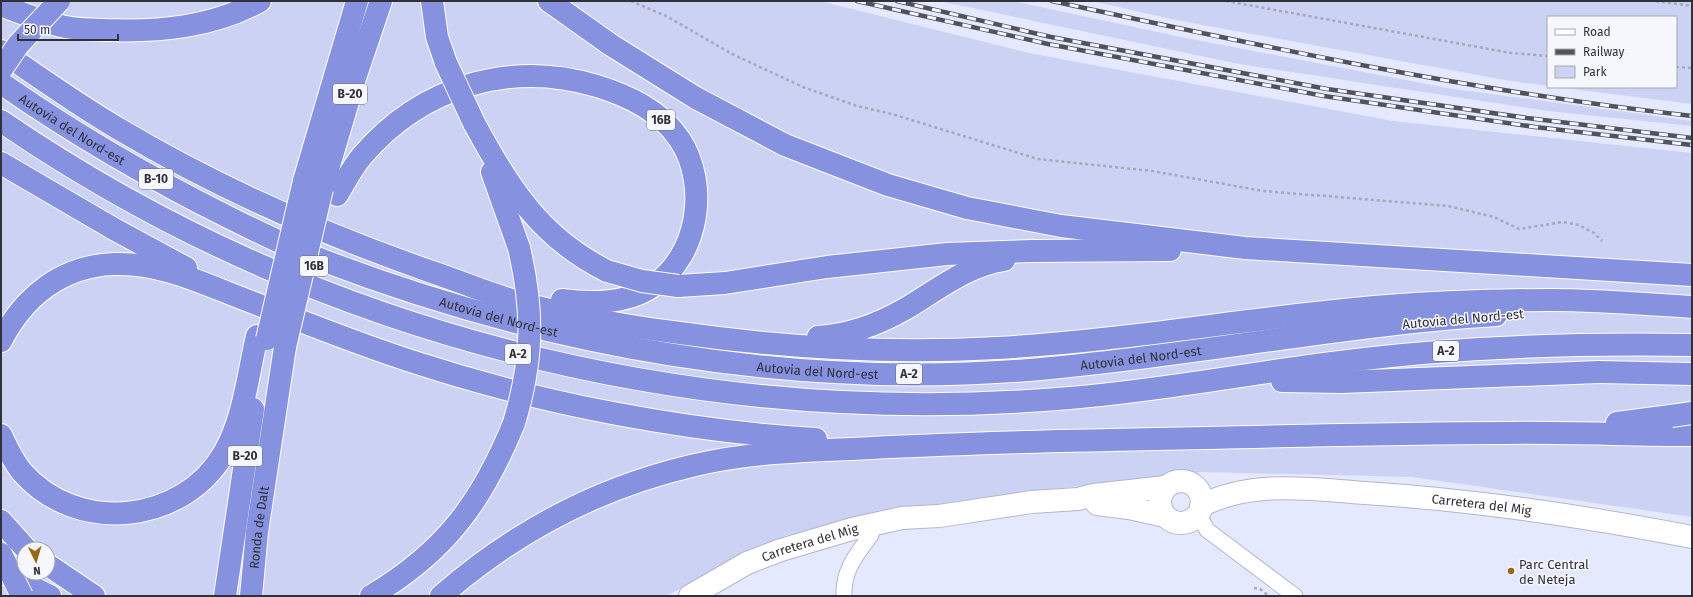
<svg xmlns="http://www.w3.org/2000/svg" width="1693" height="597" font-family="'Fira Sans',sans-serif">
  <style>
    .green { fill: #cbd2f3; fill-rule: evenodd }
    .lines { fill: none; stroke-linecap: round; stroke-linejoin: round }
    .street-casing { stroke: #b2b6cb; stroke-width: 17 }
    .secondary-casing { stroke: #b2b6cb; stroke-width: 24 }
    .highway-casing { stroke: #fff; stroke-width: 24 }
    .path { stroke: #a6a9ba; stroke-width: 2.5; stroke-dasharray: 3 3; stroke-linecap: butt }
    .street { stroke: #fff; stroke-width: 15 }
    .secondary { stroke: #fff; stroke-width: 22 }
    .highway { stroke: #8692e0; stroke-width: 22 }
    .rail-casing { stroke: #50525c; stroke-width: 4.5 }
    .rail { stroke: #f6f7fc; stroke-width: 3; stroke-dasharray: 9; stroke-linecap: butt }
    .highway-bridge-casing { stroke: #fff; stroke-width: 24; stroke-linecap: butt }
    .highway-bridge { stroke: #8692e0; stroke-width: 22 }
    .poi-dot { fill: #976818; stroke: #f6f7fc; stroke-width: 1.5 }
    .labels { text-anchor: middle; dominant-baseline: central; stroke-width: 3; stroke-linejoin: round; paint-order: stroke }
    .shield { fill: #f6f7fc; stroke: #6b6c74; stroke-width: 1 }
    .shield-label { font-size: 12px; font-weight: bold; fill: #303139 }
    .street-label { font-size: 13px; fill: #303139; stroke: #f6f7fc }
    .poi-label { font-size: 13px; fill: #303139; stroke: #f6f7fc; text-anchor: start }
  </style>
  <rect width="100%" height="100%" fill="#e5e9ff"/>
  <!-- green -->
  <path class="green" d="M1 1H820L1029 53 1393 121 1692 153V517L1412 477 1202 472 1053 489 787 535 666 596H1ZM24 549H48V573H24Z
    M939 1H1013L1181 37 1447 88 1692 121V126L1548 111 1239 64Z
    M1092 1H1692V104L1556 87H1676V17H1548V86L1511 81 1175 20Z"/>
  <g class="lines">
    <!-- street casing -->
    <g class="street-casing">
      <path id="street" d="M1198 513 1207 530 1295 596
        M844 596C843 570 856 555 871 535"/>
    </g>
    <!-- secondary casing -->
    <g class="secondary-casing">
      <g id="secondary">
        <circle cx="1181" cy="502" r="21"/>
        <path d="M1097 504 1129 508 1165 516"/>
        <path id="s1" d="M1201 506C1250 480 1311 489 1365 493 1475 500 1583 516 1692 537"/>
        <path id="s2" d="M690 596 747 563 781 550 852 529 902 518 939 516 1032 502 1078 499 1094 495 1166 487"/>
      </g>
    </g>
    <!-- highway casing -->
    <g class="highway-casing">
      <g id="highway">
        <path d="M432 1 437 37 446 63"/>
        <path d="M549 1 611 45 696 98 785 145 888 185 967 208 1061 226 1245 248 1692 275"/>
        <path d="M1 5C21 13 41 21 61 26 75 30 92 29 107 30 160 32 213 27 260 1"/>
        <path d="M1 51C40 78 78 105 119 129 218 188 323 234 432 272 459 281 487 293 515 301 569 316 625 326 680 333 785 348 891 354 997 348 1123 341 1248 318 1374 307 1433 302 1492 300 1551 300 1598 300 1645 304 1692 307"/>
        <path id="s3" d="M1 83C74 134 150 178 230 218 260 233 291 248 322 260 547 346 789 389 1029 370 1185 357 1339 325 1496 315"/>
        <path d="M1 121C314 335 693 430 1070 398 1158 391 1245 374 1332 363 1451 347 1572 343 1692 345"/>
        <path d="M474 123C509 187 539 237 607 271"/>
        <path d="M1 163 114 229 186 268"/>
        <path d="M492 172 519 248"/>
        <path d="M304 181 357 1"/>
        <path d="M322 189 355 78 381 1"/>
        <path d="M337 195C345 182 352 168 362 156 422 86 510 60 597 86 629 96 661 111 680 140 709 185 699 255 653 286 627 304 592 304 562 300"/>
        <path d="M678 286 725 283 827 267 947 254 1033 251 1170 250"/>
        <path d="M818 337C850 335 877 325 905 309 937 290 966 266 1004 260"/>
        <path d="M1 341C24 296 62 266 114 264 161 262 206 285 249 301 304 322 360 345 417 363 543 404 684 431 816 439"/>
        <path d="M1282 381 1342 382 1599 372"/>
        <path d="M1617 423 1671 416"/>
        <path d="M1 435C7 448 13 461 22 472 77 535 183 524 224 453 244 418 248 374 257 336"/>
        <path d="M1 521 26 549"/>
        <path d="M48 565 94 596"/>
        <path d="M4 573 50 596"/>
        <path d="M225 596 253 409"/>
        <path id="s4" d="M251 596 257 532 285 347"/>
        <path d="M371 596C445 552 482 502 514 423"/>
        <path d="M441 596C513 533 598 488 691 466 743 453 798 451 852 449 920 445 989 443 1058 441 1207 439 1356 433 1504 433 1567 432 1629 435 1692 435"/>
      </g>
    </g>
    <!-- path -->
    <path class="path" d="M631 1 666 16 732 54 803 87 857 106 892 114 1038 159 1152 171 1263 191 1448 206 1494 217 1519 229 1563 222 1579 225 1594 233 1602 241
      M1226 1 1511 53 1548 56
      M1656 1 1692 6
      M1676 67 1692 68
      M1254 588 1260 589 1269 596"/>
    <!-- street -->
    <use href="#street" class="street"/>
    <!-- secondary -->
    <use href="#secondary" class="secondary"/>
    <!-- highway -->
    <use href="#highway" class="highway"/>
    <!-- rail casing -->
    <g class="rail-casing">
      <path id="rail" d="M857 1 1048 44 1324 96 1535 127 1692 145
        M897 1 1051 37 1327 89 1527 118 1692 138
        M1052 1C1264 47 1476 92 1692 116"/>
    </g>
    <!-- rail -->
    <use href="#rail" class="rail"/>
    <!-- highway-bridge casing -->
    <g class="highway-bridge-casing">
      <path id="highway-bridge" d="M446 63 474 123
        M1 70 18 45 59 1
        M607 271 642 281 678 286
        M267 339 304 181
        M285 347 322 189
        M1599 372 1692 374
        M1671 416 1692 413
        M514 423C533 360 534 312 519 248
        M1 554 22 596"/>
    </g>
    <!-- highway-bridge -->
    <use href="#highway-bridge" class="highway-bridge"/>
  </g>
  <!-- markers -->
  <circle class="poi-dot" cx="1511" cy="571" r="4"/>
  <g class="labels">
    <!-- shield labels -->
    <g class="shield">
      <rect x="333" y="84" width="34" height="20" rx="3"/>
      <rect x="647" y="110" width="28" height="20" rx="3"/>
      <rect x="139" y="169" width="34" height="20" rx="3"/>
      <rect x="300" y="256" width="28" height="20" rx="3"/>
      <rect x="1433" y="341" width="26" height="20" rx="3"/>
      <rect x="505" y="344" width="26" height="20" rx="3"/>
      <rect x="896" y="364" width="26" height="20" rx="3"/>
      <rect x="228" y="446" width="34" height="20" rx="3"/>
    </g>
    <g class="shield-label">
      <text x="350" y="94">B-20</text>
      <text x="661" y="120">16B</text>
      <text x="156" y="179">B-10</text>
      <text x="314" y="266">16B</text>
      <text x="1446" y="351">A-2</text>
      <text x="518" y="354">A-2</text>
      <text x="909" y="374">A-2</text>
      <text x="245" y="456">B-20</text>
    </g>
    <!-- street labels -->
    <g class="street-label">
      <text stroke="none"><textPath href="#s3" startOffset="85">Autovia del Nord-est</textPath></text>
      <text stroke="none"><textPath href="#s3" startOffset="553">Autovia del Nord-est</textPath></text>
      <text transform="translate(1463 319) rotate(-5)">Autovia del Nord-est</text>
      <text stroke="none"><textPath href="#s3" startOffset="1201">Autovia del Nord-est</textPath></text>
      <text stroke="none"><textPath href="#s3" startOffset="877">Autovia del Nord-est</textPath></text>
      <text stroke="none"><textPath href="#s1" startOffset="284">Carretera del Mig</textPath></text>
      <text stroke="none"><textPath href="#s4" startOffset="69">Ronda de Dalt</textPath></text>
      <text stroke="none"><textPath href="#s2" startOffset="132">Carretera del Mig</textPath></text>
    </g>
    <!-- poi labels -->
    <g class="poi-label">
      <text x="1519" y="564">Parc Central<tspan x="1519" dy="15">de Neteja</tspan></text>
    </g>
  </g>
  <!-- border -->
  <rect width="1693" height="597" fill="none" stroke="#303139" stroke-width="4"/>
  <!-- legend -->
  <rect x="1547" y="16" width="130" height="72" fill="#f6f7fc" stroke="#a7a8ae"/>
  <rect x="1555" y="29" width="20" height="6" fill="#ffffff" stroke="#a7a8ae"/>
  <text x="1583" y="36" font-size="12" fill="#303139">Road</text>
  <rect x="1555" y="49" width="20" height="6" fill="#50525c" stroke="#a7a8ae"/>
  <text x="1583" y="56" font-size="12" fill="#303139">Railway</text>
  <rect x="1555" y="66" width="20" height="12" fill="#cbd2f3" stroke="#a7a8ae"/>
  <text x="1583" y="76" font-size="12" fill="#303139">Park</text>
  <!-- north arrow -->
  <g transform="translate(36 561) rotate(175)"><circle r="19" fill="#f6f7fc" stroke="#a7a8ae"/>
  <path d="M0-3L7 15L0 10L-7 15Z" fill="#976818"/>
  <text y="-6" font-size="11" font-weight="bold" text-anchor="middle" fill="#303139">N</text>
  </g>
  <!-- scale -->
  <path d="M18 34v6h100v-6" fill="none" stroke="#303139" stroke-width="2"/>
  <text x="24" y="34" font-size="12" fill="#303139" stroke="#f6f7fc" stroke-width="3" paint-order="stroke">50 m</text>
</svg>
